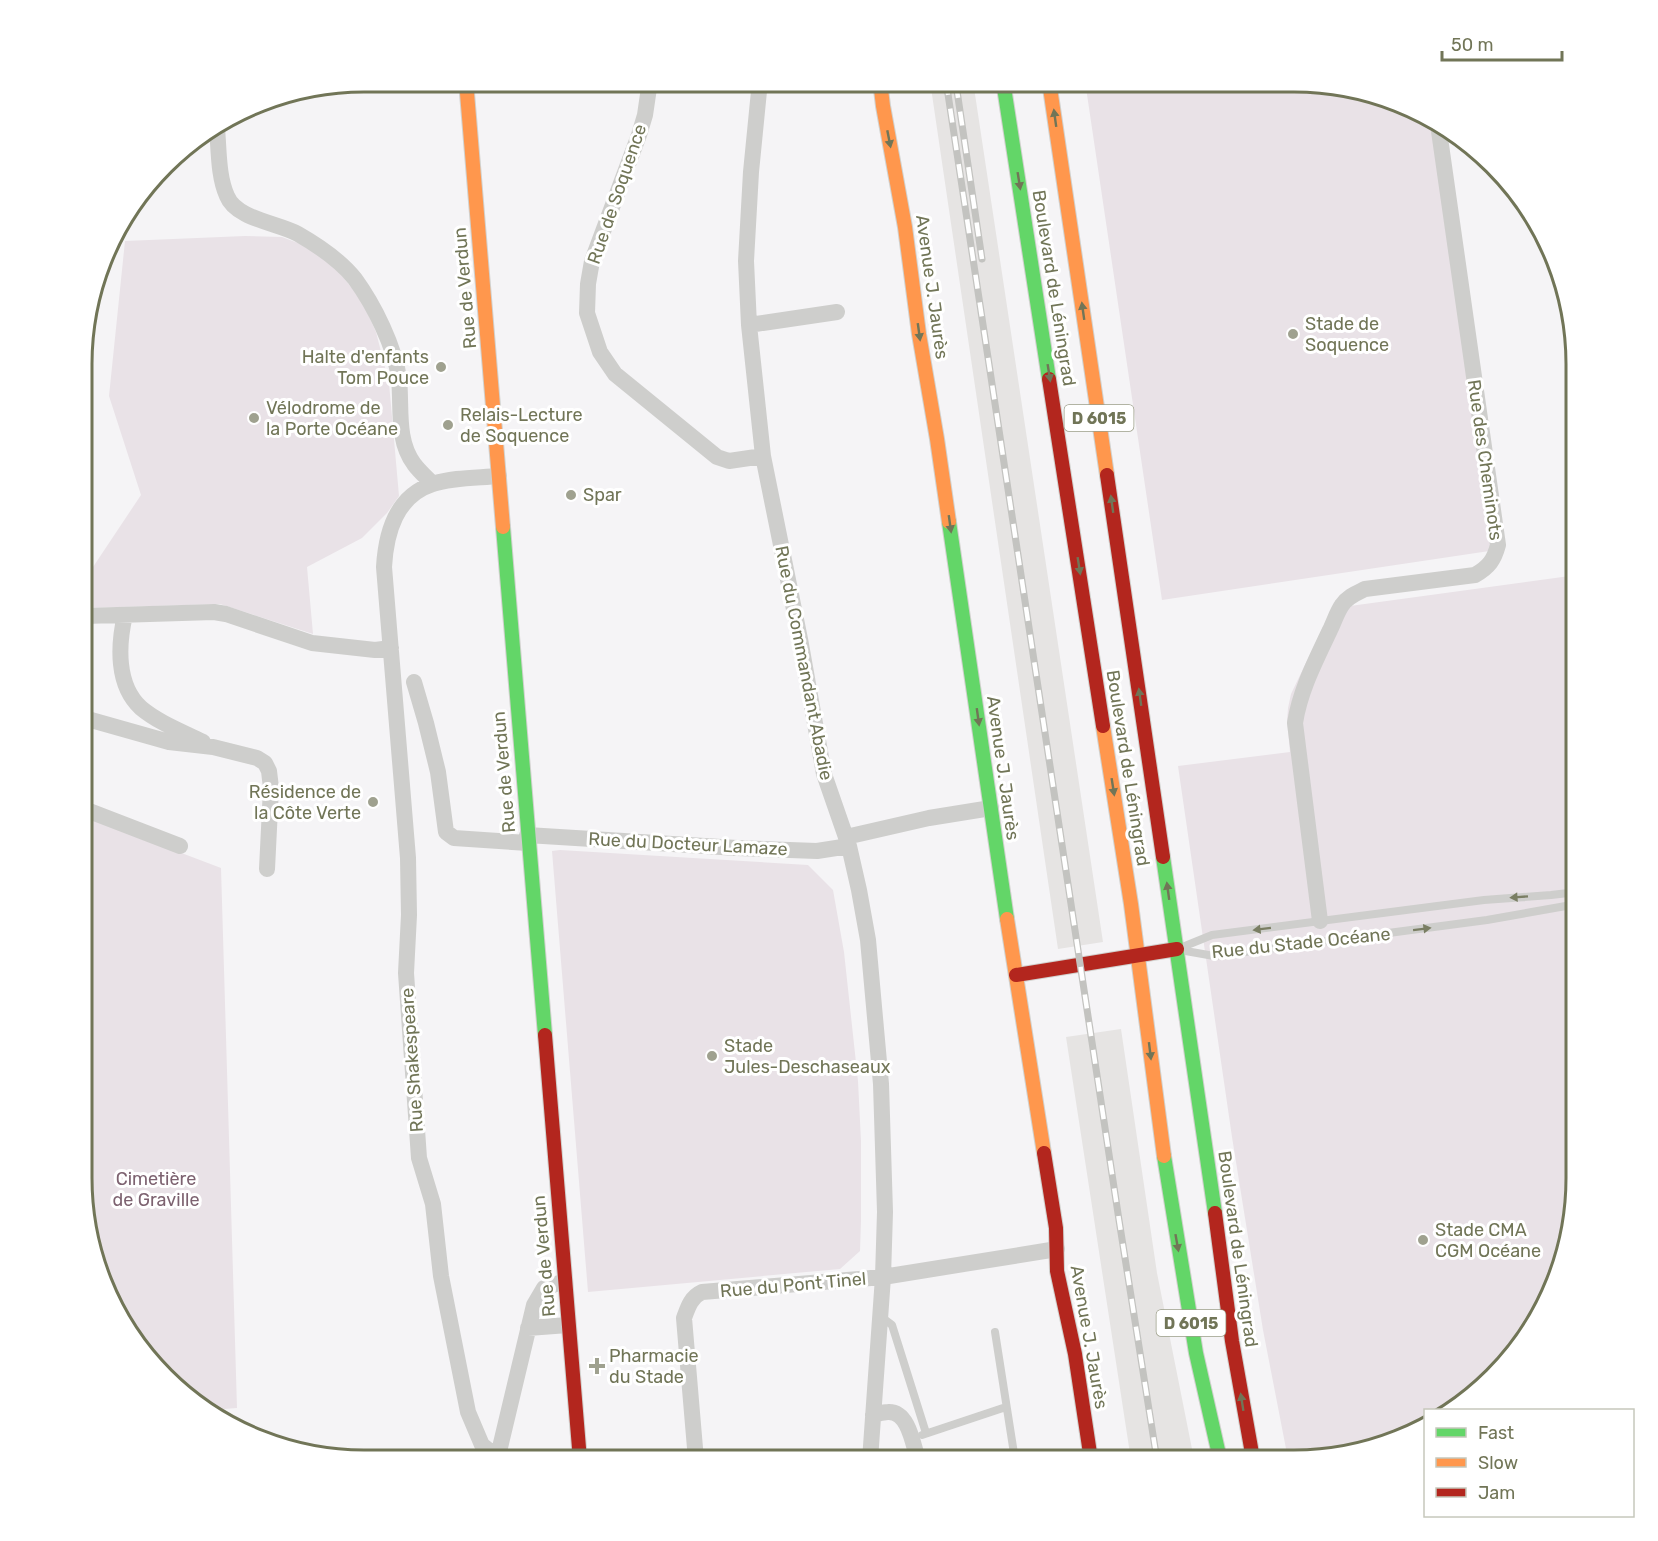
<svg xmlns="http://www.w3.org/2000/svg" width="1658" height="1541" font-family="Rubik,sans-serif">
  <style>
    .built { fill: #e6e4e3 }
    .green { fill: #e9e2e7 }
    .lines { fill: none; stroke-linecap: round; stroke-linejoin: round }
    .fast-casing { stroke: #d1d1ce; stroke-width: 16 }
    .slow-casing { stroke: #d1d1ce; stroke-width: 16 }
    .jam-casing { stroke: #d1d1ce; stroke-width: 16 }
    .lane { stroke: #cececc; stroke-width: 8 }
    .street { stroke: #cececc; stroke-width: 16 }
    .fast { stroke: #63d668; stroke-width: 14 }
    .slow { stroke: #ff974d; stroke-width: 14 }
    .jam { stroke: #b3261e; stroke-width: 14 }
    .rail-casing { stroke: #c3c3c0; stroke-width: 7 }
    .rail { stroke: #fff; stroke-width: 4.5; stroke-dasharray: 14; stroke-linecap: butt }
    .oneway { fill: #717557 }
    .oneway2 { fill: #7a7e63 }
    .poi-dot { fill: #9fa18f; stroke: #fff; stroke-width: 2 }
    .labels { text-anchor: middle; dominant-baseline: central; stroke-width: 6; stroke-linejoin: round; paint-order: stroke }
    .shield { fill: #fff; stroke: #9c9e89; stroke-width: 1.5 }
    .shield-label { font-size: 16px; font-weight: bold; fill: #717557 }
    .street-label { font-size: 18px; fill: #717557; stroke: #fff }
    .poi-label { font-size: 18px; fill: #717557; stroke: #fff; text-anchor: start }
    .park-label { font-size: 18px; fill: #7d6270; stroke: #fff }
    .rim { fill: none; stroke: #717557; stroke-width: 3 }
  </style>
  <rect width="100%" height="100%" fill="#f5f4f6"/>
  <!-- built -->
  <path class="built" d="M930 81H973L1103 942 1058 949Z
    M92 292 88 382 86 385V308Z
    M1121 1029 1157 1273 1194 1459 1131 1460 1066 1037Z"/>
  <!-- green -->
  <path class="green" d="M1085 81 1314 82 1420 110 1431 119 1496 550 1162 600Z
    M245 236 282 237 306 246 332 264 361 299 376 332 389 383 399 496 387 513 362 538 307 567 313 634 220 604 85 608V579L141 495 109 396 125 241Z
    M1577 575V1178L1548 1302 1481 1390 1448 1410H1426L1425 1424 1403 1439 1313 1459H1288L1263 1330 1232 1137 1178 766 1290 752 1287 721 1288 708 1291 694 1325 623 1350 606Z
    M84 816 221 868 237 1408 211 1410 151 1364 102 1286 82 1196Z
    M560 850 808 865 833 890 844 952 858 1081 861 1141V1221L860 1251 840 1269 588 1292 552 851Z"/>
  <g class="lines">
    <!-- fast casing -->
    <g class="fast-casing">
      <path id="fast" d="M1003 81 1049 379
        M949 522 1007 919
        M503 527 545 1035
        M1163 857 1215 1213
        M1164 1156 1196 1353 1220 1459"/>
    </g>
    <!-- slow casing -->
    <g class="slow-casing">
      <path id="slow" d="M466 81 503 527
        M880 81 883 106 905 227 919 334 937 439 949 522
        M1049 81 1107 475
        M1103 726 1131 904 1164 1156
        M1007 919 1044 1153"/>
    </g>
    <!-- jam casing -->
    <g class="jam-casing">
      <path id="jam" d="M1049 379 1103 726
        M1107 475 1163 857
        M1016 975 1177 949
        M545 1035 580 1460
        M1044 1153 1056 1228 1057 1271 1075 1354 1091 1460
        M1215 1213 1232 1341 1253 1459"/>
    </g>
    <!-- lane -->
    <path class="lane" d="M1180 948 1212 935 1484 900 1551 895 1577 892
      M1180 950 1214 956 1487 920 1577 904
      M880 1316 892 1325 926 1433
      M995 1332 1015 1460
      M922 1435 1006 1407"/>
    <!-- street -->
    <path class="street" d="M650 81 645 115 639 135 592 261 588 284 587 313 600 352 615 374 717 457 729 461 763 456
      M760 81 751 172 746 261 749 325 763 456 800 639 824 774 849 846 859 890 868 940 881 1084 885 1212 883 1277 870 1460
      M217 128C219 150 218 176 227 196 236 219 278 223 298 234 319 246 340 260 355 279 374 305 395 347 399 379 402 407 396 440 414 464 419 471 426 477 433 484
      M749 325 837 312
      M125 615C118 645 116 685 141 708 159 723 183 732 203 742
      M85 616 214 612 226 614 312 643 375 650 391 648
      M414 682 426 723 438 772 446 832 454 838 528 843
      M84 718 169 742 213 747 257 758 265 763 269 771 271 788 267 869
      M84 809 180 846
      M527 835 737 848 817 851 849 846
      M846 837 929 818 991 808
      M1320 921 1295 723C1300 690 1316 660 1330 630 1334 622 1337 612 1342 605 1348 596 1357 593 1365 589L1475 575C1489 567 1494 560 1498 545L1438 124
      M528 1328 568 1325
      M873 1415C878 1414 883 1412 888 1412 909 1411 913 1445 918 1460
      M498 1458 482 1445 468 1412 441 1276 433 1204 419 1158 406 973 409 915 408 858 384 567C386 532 396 496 433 484 454 477 478 478 499 476
      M497 1460 534 1305 544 1288 565 1281
      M696 1460 684 1318C688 1307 691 1297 702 1292L883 1277 1057 1249"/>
    <!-- fast -->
    <use href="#fast" class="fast"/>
    <!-- slow -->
    <use href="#slow" class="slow"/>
    <!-- jam -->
    <use href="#jam" class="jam"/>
    <!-- rail casing -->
    <g class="rail-casing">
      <path id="rail" d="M946 81 1119 1220 1157 1460
        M956 84 982 259"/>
    </g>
    <!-- rail -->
    <use href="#rail" class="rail"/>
  </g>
  <!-- one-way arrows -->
  <defs><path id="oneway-solid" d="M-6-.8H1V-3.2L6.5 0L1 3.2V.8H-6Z" transform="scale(1.5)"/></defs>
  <g class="oneway">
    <use href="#oneway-solid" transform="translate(1055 118) rotate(-98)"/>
    <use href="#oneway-solid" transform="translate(889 139) rotate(79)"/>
    <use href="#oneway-solid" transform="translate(1019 181) rotate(81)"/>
    <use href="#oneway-solid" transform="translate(1083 311) rotate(-98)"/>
    <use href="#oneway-solid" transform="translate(919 332) rotate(82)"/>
    <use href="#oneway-solid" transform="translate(1049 373) rotate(81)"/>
    <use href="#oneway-solid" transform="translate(1112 504) rotate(-98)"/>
    <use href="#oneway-solid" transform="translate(950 524) rotate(82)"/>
    <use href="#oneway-solid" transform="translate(1079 566) rotate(81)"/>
    <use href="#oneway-solid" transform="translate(1140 697) rotate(-98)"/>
    <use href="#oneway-solid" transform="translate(978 717) rotate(82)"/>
    <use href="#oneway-solid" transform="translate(1113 787) rotate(81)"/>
    <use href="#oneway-solid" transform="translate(1168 891) rotate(-98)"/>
    <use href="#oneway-solid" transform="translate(1150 1051) rotate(83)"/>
    <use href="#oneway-solid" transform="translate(1177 1243) rotate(80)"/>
    <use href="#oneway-solid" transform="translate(1242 1402) rotate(-99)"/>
  </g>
  <g class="oneway2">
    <use href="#oneway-solid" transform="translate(1519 897) rotate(176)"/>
    <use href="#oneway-solid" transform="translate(1262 929) rotate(173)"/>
    <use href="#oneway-solid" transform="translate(1422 929) rotate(-7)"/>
  </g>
  <!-- markers -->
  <g class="poi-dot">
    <circle cx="1293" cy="334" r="6"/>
    <circle cx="441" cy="367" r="6"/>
    <circle cx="254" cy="418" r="6"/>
    <circle cx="448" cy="425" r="6"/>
    <circle cx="571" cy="495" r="6"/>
    <circle cx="373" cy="802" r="6"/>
    <circle cx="712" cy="1056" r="6"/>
    <circle cx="1423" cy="1240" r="6"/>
    <path d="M594 1357h6v6h6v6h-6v6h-6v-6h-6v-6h6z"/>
  </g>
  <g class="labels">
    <!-- shield labels -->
    <g class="shield">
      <rect x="1064.5" y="405" width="69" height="26" rx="4.5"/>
      <rect x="1156.5" y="1310" width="69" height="26" rx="4.5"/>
    </g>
    <g class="shield-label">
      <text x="1099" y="418">D 6015</text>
      <text x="1191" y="1323">D 6015</text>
    </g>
    <!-- street labels -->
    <g class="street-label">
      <text transform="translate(617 194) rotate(-71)">Rue de Soquence</text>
      <text transform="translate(932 287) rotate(82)">Avenue J. Jaurès</text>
      <text transform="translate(465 288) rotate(-95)">Rue de Verdun</text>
      <text transform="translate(1054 288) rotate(81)">Boulevard de Léningrad</text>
      <text transform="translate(1485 460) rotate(82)">Rue des Cheminots</text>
      <text transform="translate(804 663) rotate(79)">Rue du Commandant Abadie</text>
      <text transform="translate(1003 768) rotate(82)">Avenue J. Jaurès</text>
      <text transform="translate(1128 768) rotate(81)">Boulevard de Léningrad</text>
      <text transform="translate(504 772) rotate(-95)">Rue de Verdun</text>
      <text transform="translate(688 844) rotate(3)">Rue du Docteur Lamaze</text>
      <text transform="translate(1301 943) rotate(-6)">Rue du Stade Océane</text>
      <text transform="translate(412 1060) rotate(-94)">Rue Shakespeare</text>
      <text transform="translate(1238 1249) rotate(82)">Boulevard de Léningrad</text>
      <text transform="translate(544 1256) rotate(-95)">Rue de Verdun</text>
      <text transform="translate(793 1285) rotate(-5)">Rue du Pont Tinel</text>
      <text transform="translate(1089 1337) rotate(80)">Avenue J. Jaurès</text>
    </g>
    <!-- poi labels -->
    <g class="poi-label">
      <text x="1305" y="324">Stade de<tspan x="1305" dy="21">Soquence</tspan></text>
      <text x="429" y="357" text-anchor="end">Halte d'enfants<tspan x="429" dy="21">Tom Pouce</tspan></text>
      <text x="266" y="408">Vélodrome de<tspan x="266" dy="21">la Porte Océane</tspan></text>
      <text x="460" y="415">Relais-Lecture<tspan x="460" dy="21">de Soquence</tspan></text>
      <text x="583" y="495">Spar</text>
      <text x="361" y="792" text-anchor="end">Résidence de<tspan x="361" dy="21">la Côte Verte</tspan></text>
      <text x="724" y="1046">Stade<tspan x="724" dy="21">Jules-Deschaseaux</tspan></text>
      <text x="1435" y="1230">Stade CMA<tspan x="1435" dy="21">CGM Océane</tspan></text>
      <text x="609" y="1356">Pharmacie<tspan x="609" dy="21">du Stade</tspan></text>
    </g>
    <!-- park labels -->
    <g class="park-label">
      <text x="156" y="1179">Cimetière<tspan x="156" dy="21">de Graville</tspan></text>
    </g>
  </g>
  <!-- crop -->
  <path d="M0 0H1658V1541H0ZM364 92H1294A272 272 0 0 1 1566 364V1178A272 272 0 0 1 1294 1450H364A272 272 0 0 1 92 1178V364A272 272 0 0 1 364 92Z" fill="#fff" fill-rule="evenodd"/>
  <path class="rim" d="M364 92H1294A272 272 0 0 1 1566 364V1178A272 272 0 0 1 1294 1450H364A272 272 0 0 1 92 1178V364A272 272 0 0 1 364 92Z"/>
  <!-- legend -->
  <rect x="1424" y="1409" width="210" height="108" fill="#ffffff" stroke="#c6c8bc" stroke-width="1.5"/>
  <rect x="1436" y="1428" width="30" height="9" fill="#63d668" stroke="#c6c8bc" stroke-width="1.5"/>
  <text x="1478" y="1439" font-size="18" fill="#717557">Fast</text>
  <rect x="1436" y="1458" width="30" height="9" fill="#ff974d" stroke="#c6c8bc" stroke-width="1.5"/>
  <text x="1478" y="1469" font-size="18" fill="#717557">Slow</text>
  <rect x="1436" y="1488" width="30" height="9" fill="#b3261e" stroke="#c6c8bc" stroke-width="1.5"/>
  <text x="1478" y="1499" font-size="18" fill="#717557">Jam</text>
  <!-- scale -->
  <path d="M1442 51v9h120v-9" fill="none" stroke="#717557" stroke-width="3"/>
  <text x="1451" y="51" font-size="18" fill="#717557" stroke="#ffffff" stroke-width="4.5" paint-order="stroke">50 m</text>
</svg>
